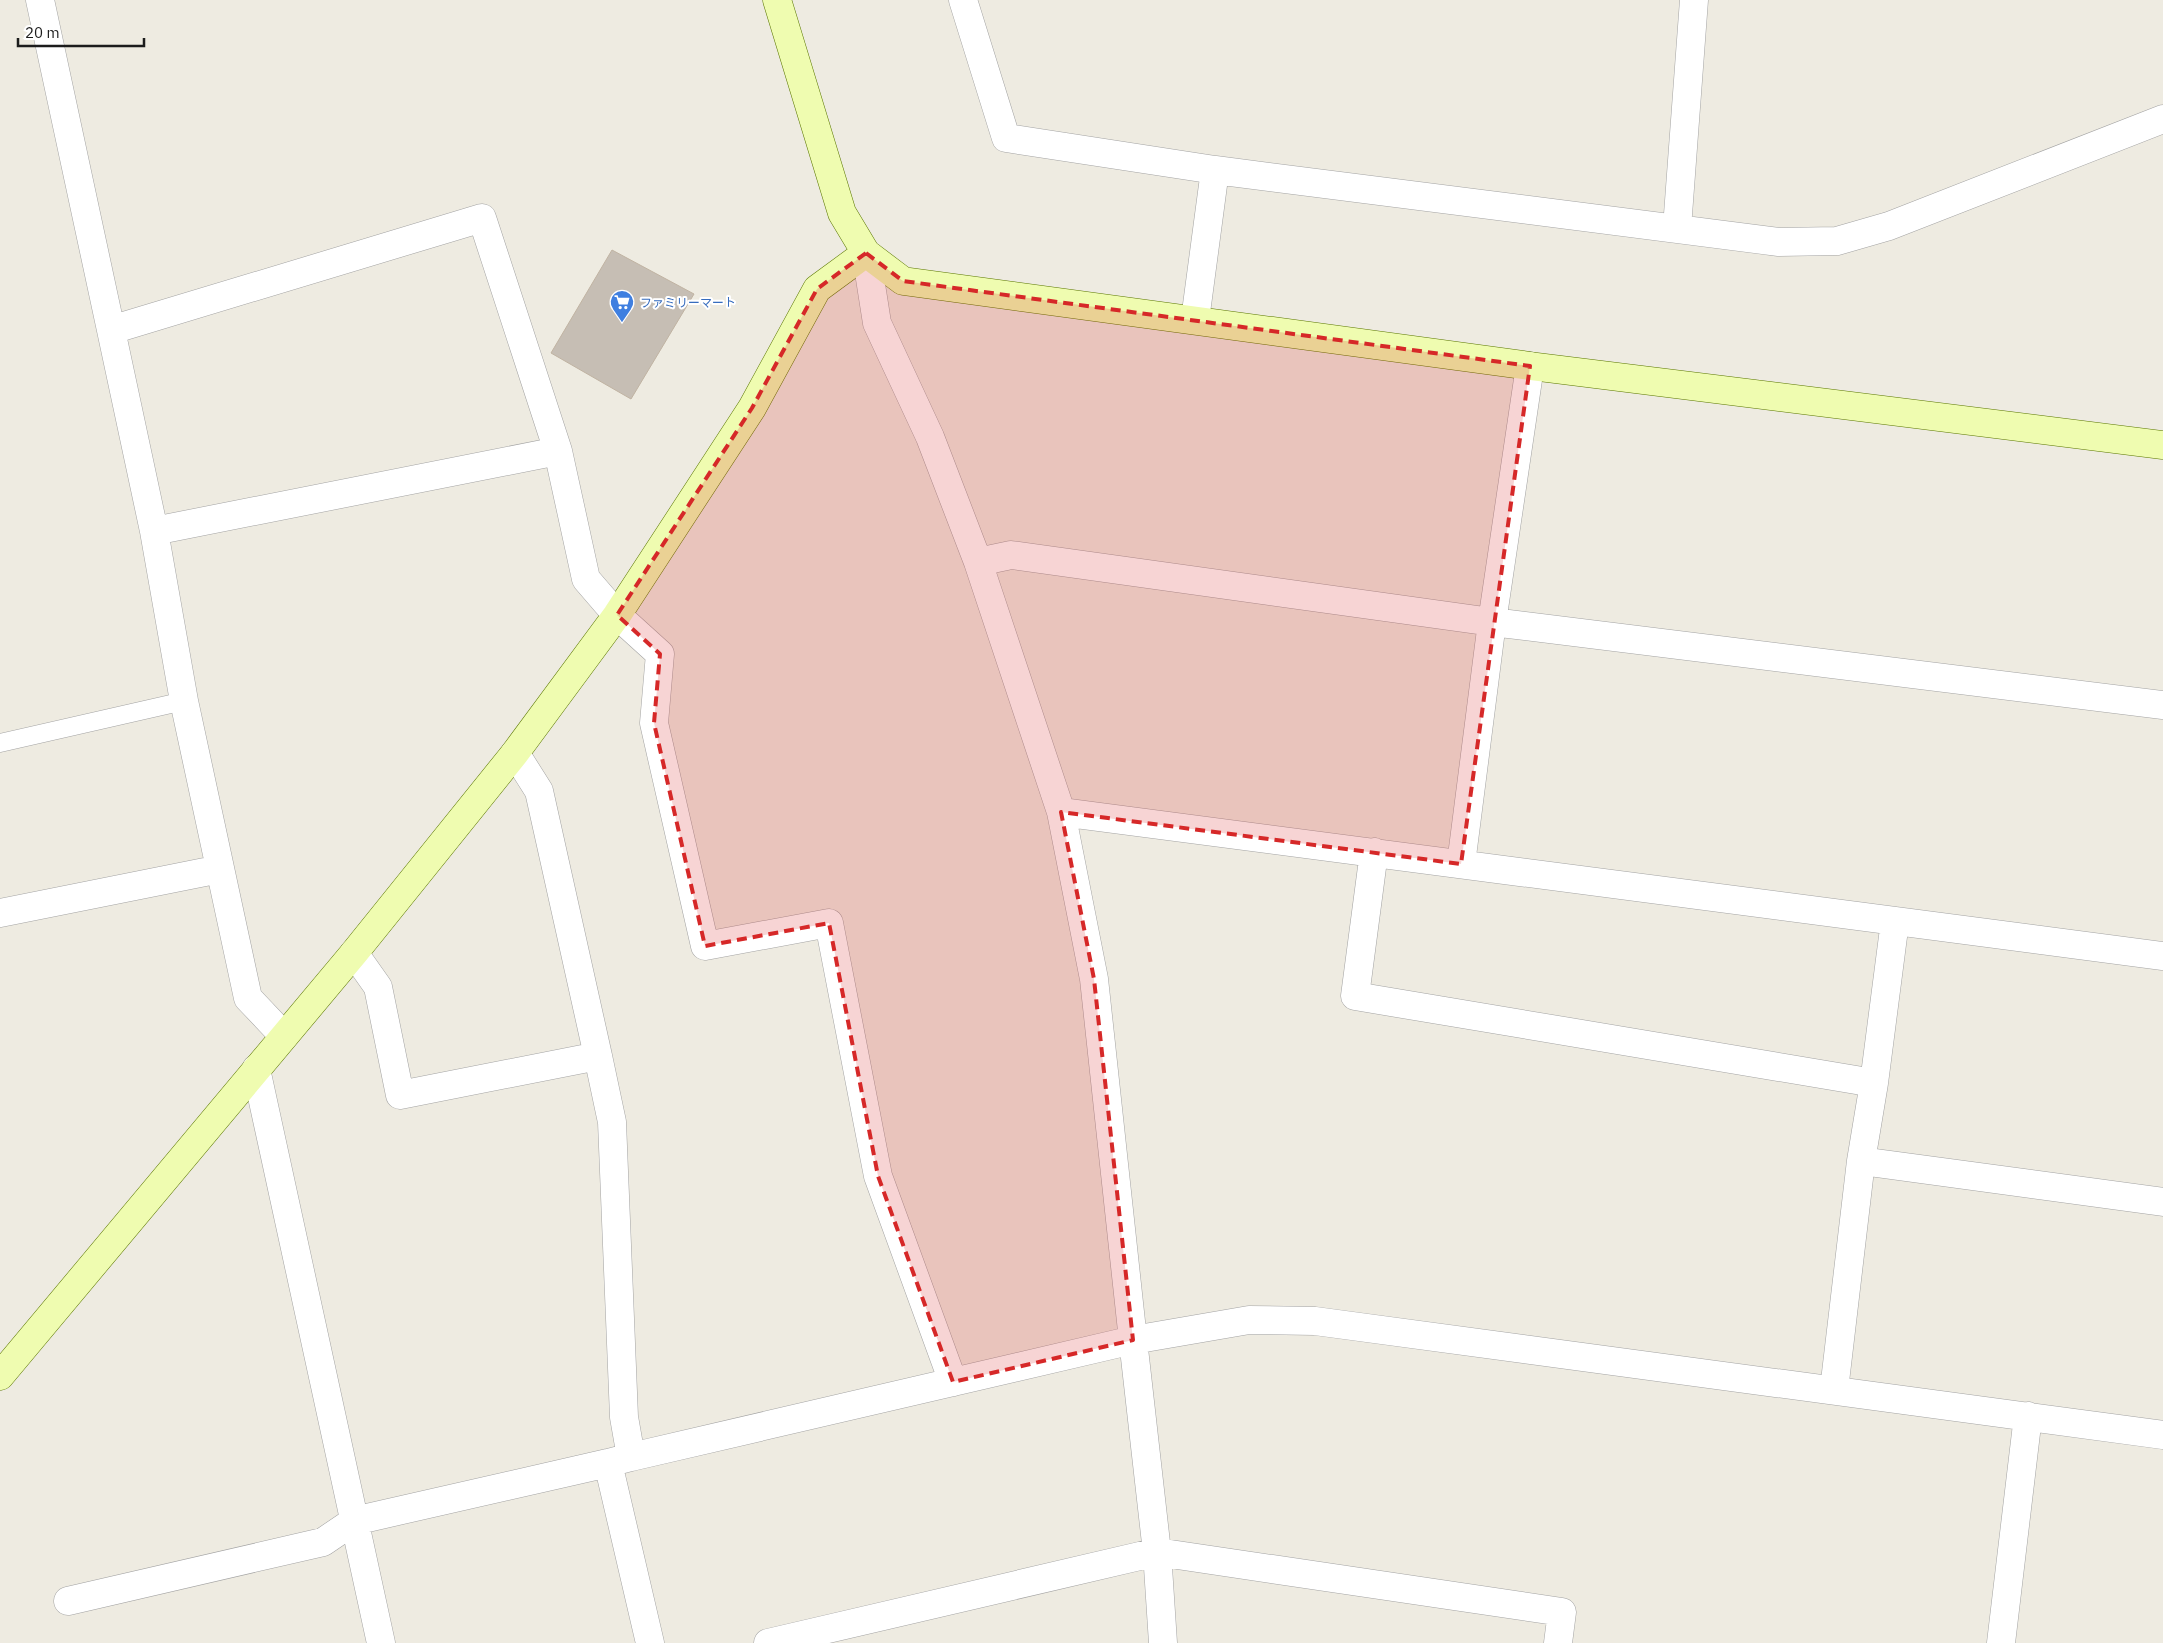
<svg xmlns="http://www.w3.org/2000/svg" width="2163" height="1643" font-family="'IBM Plex Sans','Noto Sans JP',sans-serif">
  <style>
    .building { fill: #c6beb4; stroke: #c0b3a2 }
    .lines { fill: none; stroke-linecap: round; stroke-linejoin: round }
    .lane-casing { stroke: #a3a3a3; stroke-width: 19 }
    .street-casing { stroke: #a3a3a3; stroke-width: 29 }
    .secondary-casing { stroke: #5a7600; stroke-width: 29 }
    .lane { stroke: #fff; stroke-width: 18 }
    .street { stroke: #fff; stroke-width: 28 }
    .secondary { stroke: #effcb0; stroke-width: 28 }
    .marked { fill: #d62828; fill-opacity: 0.2; stroke: #d62828; stroke-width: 4; stroke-dasharray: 10 6; stroke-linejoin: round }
    .labels { text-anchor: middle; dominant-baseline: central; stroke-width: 4; stroke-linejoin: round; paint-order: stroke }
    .shop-label { font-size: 12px; fill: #366cbe; stroke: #fff; text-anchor: start }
  </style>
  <rect width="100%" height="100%" fill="#eeebe1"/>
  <!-- building -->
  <path class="building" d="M612 250 694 294 631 399 551 353Z"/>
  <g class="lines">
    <!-- lane casing -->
    <g class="lane-casing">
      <path id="lane" d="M0 743 184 701"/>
    </g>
    <!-- street casing -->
    <g class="street-casing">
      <path id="street" d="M40 0 111 330 154 531 184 701 248 998 284 1036
        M963 0 1006 138 1215 170 1195 320
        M1215 170 1779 242 1837 241 1889 226 2163 119
        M1677 228 1694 0
        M866 253 877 323 930 437 978 562 1061 812 1094 979 1133 1340 1249 1320 1315 1321 2163 1435
        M111 330 482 218 558 451
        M154 531 558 451 586 579 617 615 660 654 654 723 705 946 829 923 878 1176 953 1382
        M978 562 1011 555 1492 622 1530 366
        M515 753 539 791 598 1056
        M1061 812 2163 956
        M1374 852 1355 996 1874 1083 1895 921
        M1461 864 1492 622 2163 705
        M0 913 220 869
        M354 953 378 987 400 1095 598 1056 612 1122 624 1417 631 1457 608 1463
        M256 1069 381 1643
        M1861 1161 2163 1202
        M1834 1390 1861 1161 1874 1083
        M631 1457 1133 1340 1157 1552 1163 1643
        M68 1601 323 1542 354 1521 608 1463 650 1643
        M768 1643 1157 1552 1562 1612 1558 1643
        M2001 1643 2028 1416"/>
    </g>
    <!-- secondary casing -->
    <g class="secondary-casing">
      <path id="secondary" d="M777 0 842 213 866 253 903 281 1530 366 2163 445
        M0 1376 354 953 515 753 617 615 752 408 817 289 866 253"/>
    </g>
    <!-- lane -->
    <use href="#lane" class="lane"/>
    <!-- street -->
    <use href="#street" class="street"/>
    <!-- secondary -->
    <use href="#secondary" class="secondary"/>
  </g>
  <!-- marked area -->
  <path class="marked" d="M866 253 903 281 1530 366 1461 864 1061 812 1094 979 1133 1340 953 1382 878 1176 829 923 705 946 654 723 660 654 617 615 752 408 817 289Z"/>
  <!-- icons -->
  <defs>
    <g id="supermarket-pin" transform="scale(1.25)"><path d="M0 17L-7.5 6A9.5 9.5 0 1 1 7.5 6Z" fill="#3f7fe0" stroke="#fff"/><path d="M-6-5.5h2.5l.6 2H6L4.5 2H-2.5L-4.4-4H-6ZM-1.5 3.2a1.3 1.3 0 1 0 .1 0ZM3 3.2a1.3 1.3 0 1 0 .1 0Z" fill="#fff"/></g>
  </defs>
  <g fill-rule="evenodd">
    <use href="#supermarket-pin" x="622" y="302"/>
  </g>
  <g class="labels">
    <!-- shop labels -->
    <g class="shop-label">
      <text x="640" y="302">ファミリーマート</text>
    </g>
  </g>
  <!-- scale -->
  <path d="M18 38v8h126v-8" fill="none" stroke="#1c1c1c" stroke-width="2.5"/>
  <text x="25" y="38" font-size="15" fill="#1c1c1c" stroke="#ffffff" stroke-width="4" paint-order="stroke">20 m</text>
</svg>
